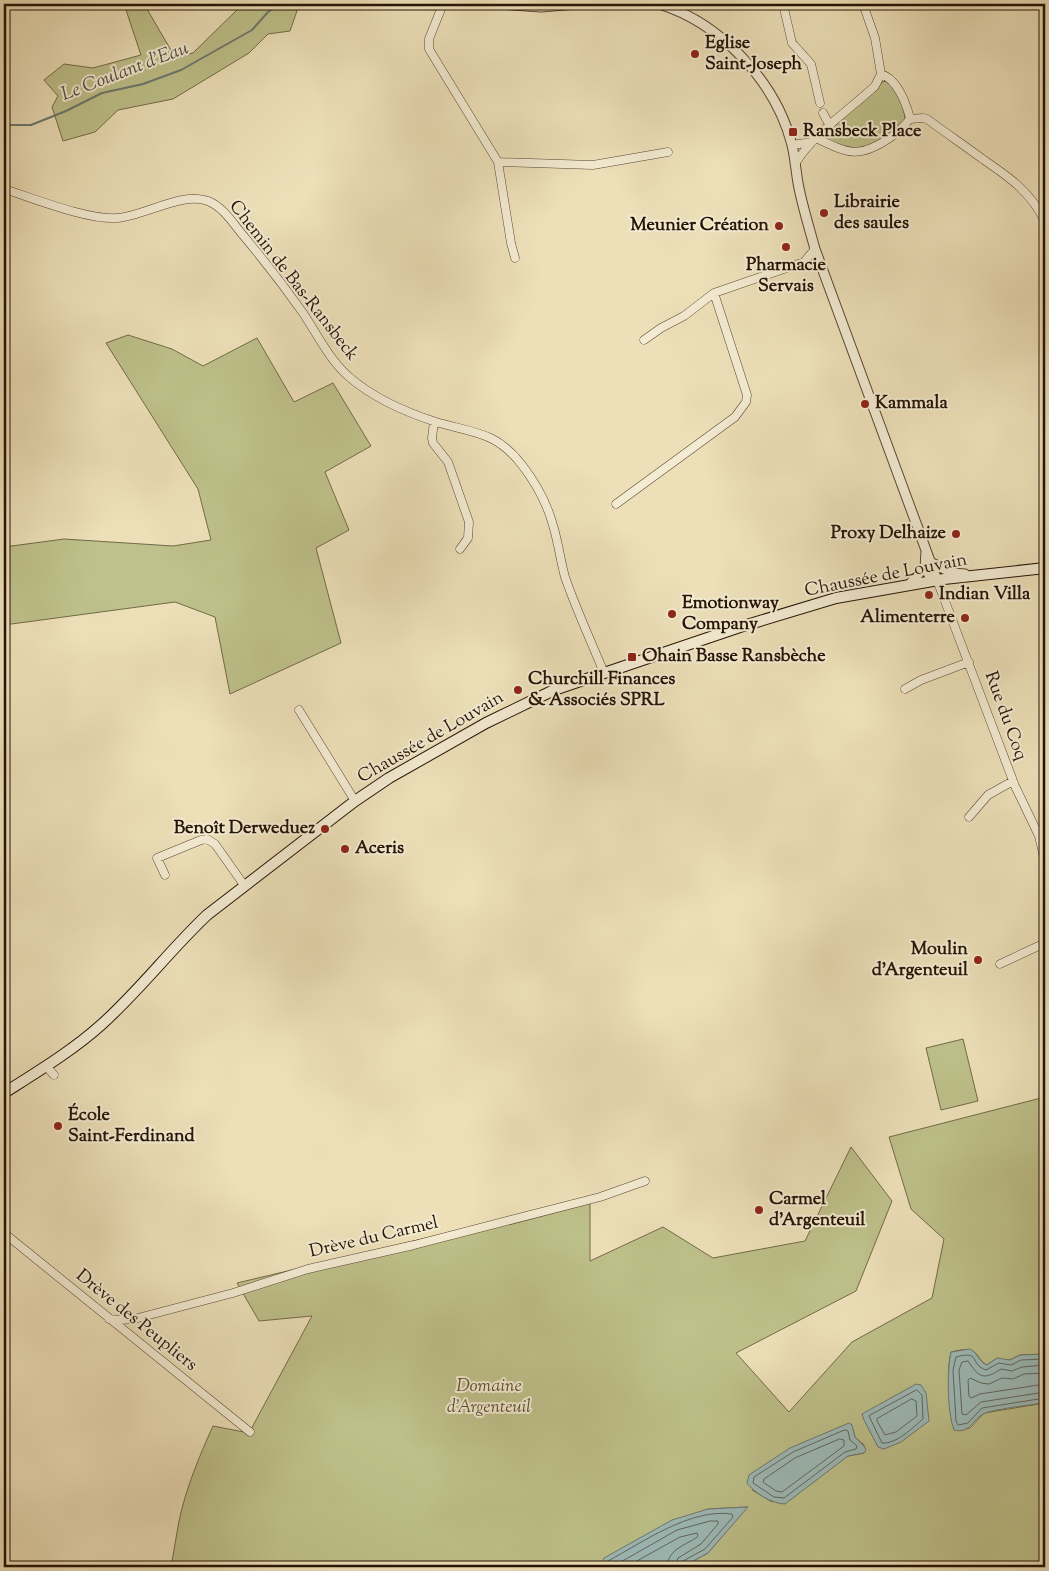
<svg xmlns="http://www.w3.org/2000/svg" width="1049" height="1571" font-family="'Sorts Mill Goudy',serif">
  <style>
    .green { fill: #bec18b; stroke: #726a48; fill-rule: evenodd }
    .water { fill: #9dbbb9; stroke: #6d7871 }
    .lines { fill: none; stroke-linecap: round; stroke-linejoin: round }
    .shore { stroke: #62675f; stroke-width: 1 }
    .stream { stroke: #6d7871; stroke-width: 2 }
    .minor-casing { stroke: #584632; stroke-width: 9 }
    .tertiary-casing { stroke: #584632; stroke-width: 11 }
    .secondary-casing { stroke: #261305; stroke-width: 12 }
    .minor { stroke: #f3ebd2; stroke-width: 8 }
    .tertiary { stroke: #f3ebd2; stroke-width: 9 }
    .secondary { stroke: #f3ebd2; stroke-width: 10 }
    .poi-dot { fill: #8f2418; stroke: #f3ebd2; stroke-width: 2 }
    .labels { text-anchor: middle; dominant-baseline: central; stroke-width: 4; stroke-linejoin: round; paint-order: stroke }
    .poi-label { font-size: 18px; font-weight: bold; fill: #261305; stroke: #f3ebd2; text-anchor: start }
    .street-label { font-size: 18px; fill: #261305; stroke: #f3ebd2 }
    .park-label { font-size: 18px; font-style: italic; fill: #5b5034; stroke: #f3ebd2 }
    .water-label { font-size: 19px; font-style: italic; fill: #504e44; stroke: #f3ebd2 }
  </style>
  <rect width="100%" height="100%" fill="#ede0b9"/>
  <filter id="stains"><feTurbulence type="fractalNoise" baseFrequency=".004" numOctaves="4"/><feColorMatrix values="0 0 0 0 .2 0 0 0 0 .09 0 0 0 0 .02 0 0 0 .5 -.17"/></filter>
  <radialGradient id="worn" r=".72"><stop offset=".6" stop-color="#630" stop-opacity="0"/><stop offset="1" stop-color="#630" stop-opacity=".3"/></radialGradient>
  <!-- green -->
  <path class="green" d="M124 4H144L175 57 193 53 243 4H299V5L290 31 268 34 249 53 173 99 118 110 95 132 63 141 52 107 58 96 44 80 64 64 93 68 141 55Z
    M886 81C896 87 906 110 905 122L873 146 855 151 821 138 822 135 877 88 882 82Z
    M128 335 172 349 203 366 257 338 294 402 333 383 371 446 325 472 349 530 316 548 341 643 230 694 215 617 175 602 4 625V547L64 539 173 546 211 540 198 489 106 343Z
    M963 1039 978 1101 941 1110 926 1048Z
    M1045 1097V1354L1020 1355 1010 1360H994L987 1365C983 1363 981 1360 978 1356 971 1346 962 1350 951 1352 944 1385 953 1399 965 1429L970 1428 984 1413 1045 1403V1567H682L708 1553 747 1507 708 1509 600 1567H171C174 1552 176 1536 179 1521 186 1488 199 1457 213 1426L249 1433 312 1316 259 1321 237 1283 590 1199V1261L663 1227 713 1258 805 1241 851 1147 892 1201 856 1291 736 1353 789 1412 852 1342 932 1298 944 1239 911 1209 889 1137ZM853 1429 855 1437 864 1445V1453L848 1456 772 1502 752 1490Z"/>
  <!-- water -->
  <path class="water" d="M970 1349C978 1353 979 1362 987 1365L997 1358 1010 1360 1020 1355 1045 1354V1403C1035 1404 989 1410 983 1414 972 1421 969 1434 954 1430 947 1412 947 1371 951 1352Z
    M916 1384 921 1385 926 1393 929 1421 901 1442 884 1449 878 1447 864 1420 862 1414Z
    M849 1423 852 1425 855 1437 864 1446 866 1450 864 1453 848 1456 785 1504C773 1504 754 1493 747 1483L749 1475 790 1448Z
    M748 1507 708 1553 682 1567H600L604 1558 672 1520 708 1509Z"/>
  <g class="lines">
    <!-- shore -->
    <path class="shore" d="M1045 1359 1021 1360 1011 1365 999 1363 986 1370C969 1364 981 1350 956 1357L953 1370 956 1421 958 1425 968 1423 982 1408 1045 1398
      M1045 1365 1022 1367 1012 1371 1001 1369C983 1381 979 1377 968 1361L962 1362 959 1370 962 1414 966 1415 981 1402 1045 1392
      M1045 1373 1024 1374 1013 1379 1002 1378 989 1384 981 1383 970 1378 968 1380 969 1396 971 1398 980 1394 1045 1384
      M917 1390 922 1395 923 1419C912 1428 897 1444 882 1443L869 1416Z
      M912 1399 916 1401 917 1416 896 1432 885 1435 877 1421V1419Z
      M845 1430 848 1431 850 1440 857 1446 856 1449 845 1452 784 1498 774 1497 753 1483 754 1477 793 1452Z
      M840 1439 844 1440V1446L782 1492 776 1491 763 1482 764 1479 795 1458Z
      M605 1567 608 1561C643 1542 691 1508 732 1514L733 1517 705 1549 683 1561 681 1567
      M612 1567 677 1530 710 1521H718V1524L701 1544 678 1558 675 1567
      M626 1567 680 1537 697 1533 698 1536 696 1538C683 1546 668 1550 667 1567"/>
    <!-- stream -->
    <path class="stream" d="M4 137 8 125H31L66 111 102 93 143 84 181 70 252 30 268 12 280 4"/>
    <!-- minor casing -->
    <g class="minor-casing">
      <path id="minor" d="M443 4 429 39V49L498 162 511 243 515 258
        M783 4 792 43 811 64 820 103
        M863 4 875 38 881 74
        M823 113 830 126
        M910 119 923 118 927 119C946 133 965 146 984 160 1009 177 1032 193 1045 222
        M816 138C849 154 859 159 891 137 898 131 906 126 910 118 906 103 897 79 881 74
        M792 145 812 142
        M498 162 593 165 668 152
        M795 164C814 133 848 111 875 86L881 74
        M4 189C33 198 87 220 117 218 144 216 184 191 208 201 223 207 232 222 242 234 263 259 284 286 303 313 317 334 329 359 348 376 373 398 405 412 436 422 473 433 496 431 522 465 535 482 546 501 552 522 558 540 560 559 565 577 576 609 591 641 604 673
        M644 340 661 328 684 316 714 293 804 262 815 249
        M434 422 432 438 433 443 448 462 469 522 468 538 460 549
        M616 504 735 417 746 402 747 395 714 293
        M937 580 1015 786 1039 836 1045 862
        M905 689 921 680 969 662
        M299 710 355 801
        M969 817 988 795 1013 781
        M165 875 157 858 201 840 207 839 215 844 244 885
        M1000 964 1045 943
        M46 1066 54 1075
        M4 1233 250 1432
        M109 1319 120 1320 134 1319 233 1293 308 1269 414 1245 600 1197 645 1181"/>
    </g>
    <!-- tertiary casing -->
    <g class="tertiary-casing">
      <path id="tertiary" d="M499 4 541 7 577 4
        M659 4C721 23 776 82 792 145 795 158 796 171 798 183 802 205 809 227 815 249L937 580
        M926 552C925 564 923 575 937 580
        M932 563 952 573 965 574
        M910 584 925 566"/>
    </g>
    <!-- secondary casing -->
    <g class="secondary-casing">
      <path id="secondary" d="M4 1093C37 1072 72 1051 101 1025 139 991 170 950 207 915L355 801 389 778 486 723 554 690 740 627 836 598 944 579 1045 568"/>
    </g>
    <!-- minor -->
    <use href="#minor" class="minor"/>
    <!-- tertiary -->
    <use href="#tertiary" class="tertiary"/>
    <!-- secondary -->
    <use href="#secondary" class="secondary"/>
  </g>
  <!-- markers -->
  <g class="poi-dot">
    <circle cx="695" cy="54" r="5"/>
    <rect x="788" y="127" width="10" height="10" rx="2.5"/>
    <circle cx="824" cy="213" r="5"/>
    <circle cx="779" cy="226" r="5"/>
    <circle cx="786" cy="247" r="5"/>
    <circle cx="865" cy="404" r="5"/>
    <circle cx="956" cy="534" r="5"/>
    <circle cx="929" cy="595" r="5"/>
    <circle cx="672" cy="614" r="5"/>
    <circle cx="965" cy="618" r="5"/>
    <rect x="627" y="652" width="10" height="10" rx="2.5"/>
    <circle cx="518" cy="690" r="5"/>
    <circle cx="325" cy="829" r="5"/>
    <circle cx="345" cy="849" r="5"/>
    <circle cx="978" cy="960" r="5"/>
    <circle cx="58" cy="1126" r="5"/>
    <circle cx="759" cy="1210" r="5"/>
  </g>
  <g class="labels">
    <!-- poi labels -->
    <g class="poi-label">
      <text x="705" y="44">Eglise<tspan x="705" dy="21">Saint-Joseph</tspan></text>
      <text x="803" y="132">Ransbeck Place</text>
      <text x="834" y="203">Librairie<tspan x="834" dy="21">des saules</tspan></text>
      <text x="769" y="226" text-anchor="end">Meunier Création</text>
      <text x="786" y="266" text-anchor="middle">Pharmacie<tspan x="786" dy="21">Servais</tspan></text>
      <text x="875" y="404">Kammala</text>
      <text x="946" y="534" text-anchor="end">Proxy Delhaize</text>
      <text x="939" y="595">Indian Villa</text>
      <text x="682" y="604">Emotionway<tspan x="682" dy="21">Company</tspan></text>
      <text x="955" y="618" text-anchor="end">Alimenterre</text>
      <text x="642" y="657">Ohain Basse Ransbèche</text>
      <text x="528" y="680">Churchill Finances<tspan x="528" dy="21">&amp; Associés SPRL</tspan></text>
      <text x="315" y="829" text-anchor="end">Benoît Derweduez</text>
      <text x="355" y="849">Aceris</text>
      <text x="968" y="950" text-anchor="end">Moulin<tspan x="968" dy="21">d'Argenteuil</tspan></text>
      <text x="68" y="1116">École<tspan x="68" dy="21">Saint-Ferdinand</tspan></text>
      <text x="769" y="1200">Carmel<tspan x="769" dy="21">d'Argenteuil</tspan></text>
    </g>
    <!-- street labels -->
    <g class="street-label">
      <text transform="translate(293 281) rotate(52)">Chemin de Bas-Ransbeck</text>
      <text transform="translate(886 576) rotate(-11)">Chaussée de Louvain</text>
      <text transform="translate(1005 716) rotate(70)">Rue du Coq</text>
      <text transform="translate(431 738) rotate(-30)">Chaussée de Louvain</text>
      <text transform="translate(374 1238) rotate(-13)">Drève du Carmel</text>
      <text transform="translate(136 1321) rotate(39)">Drève des Peupliers</text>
    </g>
    <!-- park labels -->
    <g class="park-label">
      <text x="489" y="1387">Domaine<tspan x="489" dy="21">d'Argenteuil</tspan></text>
    </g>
    <!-- water labels -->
    <g class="water-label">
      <text transform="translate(125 72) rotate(-21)">Le Coulant d'Eau</text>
    </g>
  </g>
  <!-- margin -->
  <rect width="1049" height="1571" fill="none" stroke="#ede0b9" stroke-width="20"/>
  <rect x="5" y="5" width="1039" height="1561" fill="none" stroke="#261305" stroke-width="2.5"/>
  <rect x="10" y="10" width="1029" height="1551" fill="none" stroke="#261305"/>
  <rect width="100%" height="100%" filter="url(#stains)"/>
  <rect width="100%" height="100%" fill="url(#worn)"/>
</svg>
